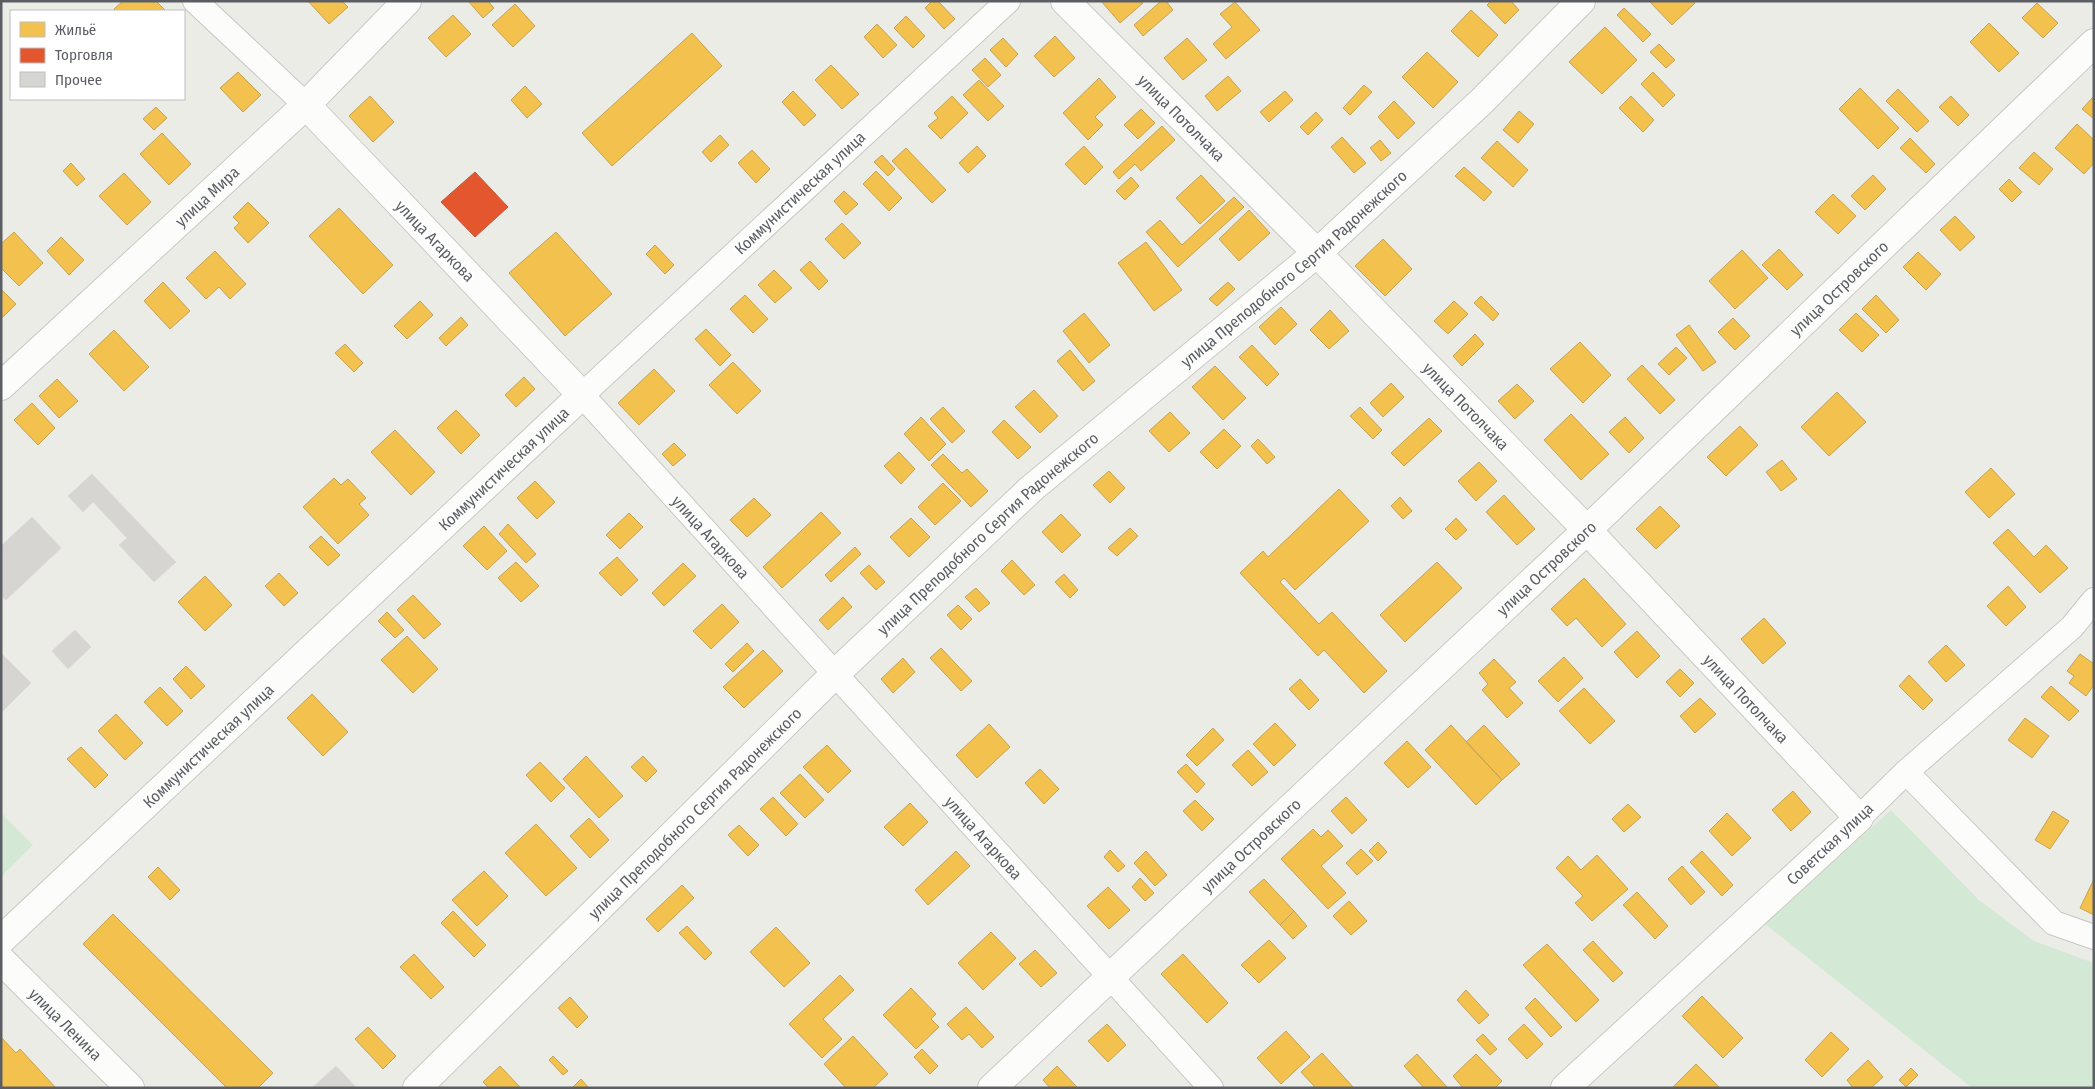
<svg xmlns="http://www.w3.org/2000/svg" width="2095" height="1089" font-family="'Fira Sans Condensed',sans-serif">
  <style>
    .green { fill: #d4e9d5 }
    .homes { fill: #f2c14e; stroke: #c5a355 }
    .shops { fill: #e4572e; stroke: #bb593e }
    .building { fill: #d6d5d2; stroke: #dcdbd6 }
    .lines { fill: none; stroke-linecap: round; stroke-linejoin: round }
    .street-casing { stroke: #c8c9c7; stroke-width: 26 }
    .secondary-casing { stroke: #c9c9c8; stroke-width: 30 }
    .street { stroke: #fcfcfb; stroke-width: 24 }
    .secondary { stroke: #fcfcfb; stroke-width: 28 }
    .labels { text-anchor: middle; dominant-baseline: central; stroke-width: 5; stroke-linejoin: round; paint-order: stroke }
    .street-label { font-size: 16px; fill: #5c5e65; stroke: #fff }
  </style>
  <rect width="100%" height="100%" fill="#ecece7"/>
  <!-- green -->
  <path class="green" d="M1891 810 1979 900 2034 941 2094 963V1088H1972L1765 924 1757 930Z
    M1 813 33 845 1 877Z"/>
  <!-- homes -->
  <path class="homes" d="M123 1H156L166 11H116L114 9Z
    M308 1H342L348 7 329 24Z
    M468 1H488L494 8 483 18Z
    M932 1H938L955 19 944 29 925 8Z
    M1101 1H1141L1143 3 1120 23Z
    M1161 1H1166L1173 10 1143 36 1134 25Z
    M1491 1H1511L1519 10 1505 24 1487 5Z
    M1649 1H1693L1695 3 1672 25Z
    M1235 2 1260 30 1226 59 1213 44 1232 27 1220 14Z
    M2037 3 2058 23 2043 38 2022 18Z
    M515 4 535 26 513 47 492 25Z
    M1624 8 1651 34 1643 42 1617 15Z
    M1471 10 1498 35 1478 57 1451 31Z
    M453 15 471 34 446 57 428 38Z
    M906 16 925 36 913 48 894 28Z
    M1989 23 2019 53 1999 72 1970 42Z
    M877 24 897 45 883 58 864 37Z
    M1605 27 1637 60 1602 94 1569 62Z
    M692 33 722 66 612 166 582 133Z
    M1055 36 1075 58 1054 77 1034 56Z
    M1003 38 1018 54 1006 67 990 50Z
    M1187 38 1207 60 1183 80 1164 58Z
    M1659 44 1675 60 1666 68 1650 52Z
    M1427 52 1458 82 1433 108 1402 77Z
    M985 58 1001 75 988 87 972 70Z
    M831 65 859 94 842 109 815 80Z
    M238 72 261 95 243 112 220 88Z
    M1653 72 1675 95 1663 107 1641 84Z
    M1228 76 1241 91 1217 111 1205 96Z
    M1099 78 1116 97 1095 117 1103 125 1088 140 1063 113Z
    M979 80 1004 106 988 121 963 95Z
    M1364 85 1372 92 1350 115 1343 108Z
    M525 86 542 104 527 118 511 100Z
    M1860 88 1899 128 1878 149 1839 109Z
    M1898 89 1929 121 1917 132 1886 101Z
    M793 91 816 115 804 126 782 102Z
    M1285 91 1293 100 1269 122 1260 112Z
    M370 96 394 122 373 142 349 116Z
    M952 96 968 113 941 139 928 126 938 118 934 113Z
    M1631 96 1654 120 1643 132 1619 108Z
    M1951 96 1969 115 1958 126 1939 107Z
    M2094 96V119L2082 109Z
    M1394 101 1415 123 1398 139 1378 117Z
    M156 107 167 118 154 130 143 119Z
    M1141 109 1155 123 1138 139 1124 125Z
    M1519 111 1534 124 1518 143 1503 130Z
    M1316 112 1323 120 1308 135 1300 127Z
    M2077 124 2094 140V163L2084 174 2055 148Z
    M1162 126 1175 140 1141 171 1135 164 1119 179 1113 172Z
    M162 133 191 164 169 185 140 154Z
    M720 135 729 145 711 162 702 152Z
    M1342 137 1366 163 1354 173 1331 147Z
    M1910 138 1935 164 1926 173 1900 148Z
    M1380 140 1391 153 1381 161 1370 148Z
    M1497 141 1528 170 1513 187 1481 158Z
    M977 146 986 156 968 173 959 163Z
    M1084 146 1103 167 1085 185 1065 164Z
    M906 148 946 190 932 203 892 161Z
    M752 150 770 169 756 183 738 163Z
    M2034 152 2053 169 2039 185 2019 168Z
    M882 155 895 169 888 176 874 162Z
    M71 163 85 179 77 186 63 171Z
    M1464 167 1492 192 1484 201 1455 176Z
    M876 171 902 198 889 211 863 184Z
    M124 173 151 202 127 225 99 196Z
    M1201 175 1225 201 1200 224 1176 198Z
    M1873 175 1886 189 1865 210 1851 196Z
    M1131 177 1139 186 1125 200 1116 191Z
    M2009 179 2022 192 2012 202 1999 189Z
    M844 191 858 204 846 215 834 201Z
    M1833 194 1856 216 1838 234 1815 212Z
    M1234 197 1244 207 1178 267 1146 232 1160 220 1182 245Z
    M248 202 269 223 248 243 234 228 239 223 233 217Z
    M339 208 393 265 363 294 309 236Z
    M1249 210 1270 233 1239 261 1219 239Z
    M1955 216 1975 237 1960 251 1940 230Z
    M842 223 861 243 844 259 825 239Z
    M14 232 43 263 19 286 1 268V244Z
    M556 232 612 294 565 336 509 273Z
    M61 237 84 260 69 275 47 251Z
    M1383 239 1412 269 1385 296 1355 266Z
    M1146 242 1182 290 1154 311 1118 263Z
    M655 245 674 265 665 274 646 254Z
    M1779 249 1803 275 1787 290 1762 265Z
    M1742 250 1768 278 1735 309 1709 281Z
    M215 251 246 284 230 299 219 287 206 299 186 278Z
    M1918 252 1941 274 1926 290 1903 267Z
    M810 261 828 281 819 290 800 270Z
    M774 270 792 288 775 303 758 285Z
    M163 282 190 311 170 329 144 301Z
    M1228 282 1235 289 1217 306 1209 299Z
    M1 289 16 304 1 319Z
    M745 295 768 319 753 333 730 309Z
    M1876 295 1899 320 1886 333 1862 309Z
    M1481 296 1499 314 1493 321 1474 303Z
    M420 301 433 315 407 339 394 326Z
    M1454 301 1468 314 1448 334 1434 321Z
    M1281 307 1297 324 1275 345 1259 327Z
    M1330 310 1349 331 1329 349 1310 330Z
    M1084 313 1110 345 1089 363 1063 331Z
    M1856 313 1879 335 1862 352 1839 330Z
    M461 317 468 325 446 346 439 338Z
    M1733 318 1750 336 1735 350 1718 332Z
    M1689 325 1716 362 1703 371 1676 335Z
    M706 329 731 355 720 366 695 339Z
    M114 330 149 367 124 391 89 354Z
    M1475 334 1484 344 1462 366 1453 356Z
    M1580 342 1611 375 1583 403 1550 369Z
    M345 344 363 363 354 372 335 353Z
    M1252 345 1279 374 1267 386 1239 357Z
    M1676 347 1687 358 1669 375 1658 364Z
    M1070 350 1095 381 1083 391 1057 361Z
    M733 362 761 391 737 414 709 385Z
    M1642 365 1675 400 1660 414 1627 379Z
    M1215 366 1246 398 1223 420 1192 387Z
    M654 369 675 391 639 425 618 403Z
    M524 377 535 389 516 407 505 395Z
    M57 379 78 401 59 418 39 396Z
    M1391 383 1404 397 1383 417 1370 403Z
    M1517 384 1534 401 1515 419 1498 401Z
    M1034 390 1058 416 1040 433 1015 407Z
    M1837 392 1866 422 1829 456 1801 427Z
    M32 403 55 428 38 445 14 420Z
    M943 407 965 431 952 443 930 419Z
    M1360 407 1382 430 1373 439 1350 416Z
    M456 410 480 435 461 454 437 428Z
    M1170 412 1190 433 1169 452 1149 431Z
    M1571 414 1609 454 1581 480 1544 440Z
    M921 417 946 444 929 461 904 434Z
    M1625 417 1644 438 1629 453 1609 432Z
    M1429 418 1442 431 1404 466 1391 453Z
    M1004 420 1031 447 1018 459 992 432Z
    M1740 426 1758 445 1726 476 1707 457Z
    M1224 429 1241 446 1217 469 1200 452Z
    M395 430 435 472 411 495 371 452Z
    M1258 439 1275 457 1267 464 1251 446Z
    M674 443 686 455 673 466 662 454Z
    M899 452 915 469 901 484 884 466Z
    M943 454 962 473 967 469 988 491 971 507 931 465Z
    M1782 460 1797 479 1781 491 1766 472Z
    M1479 462 1497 481 1476 501 1458 481Z
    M1991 468 2015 494 1989 518 1965 492Z
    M1109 471 1125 488 1110 503 1093 485Z
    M334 478 341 485 348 479 366 498 359 504 369 515 338 544 303 507Z
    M535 481 555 502 537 519 517 498Z
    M943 483 961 501 935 525 918 507Z
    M1339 489 1369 521 1295 590 1284 578 1280 582 1319 624 1332 612 1387 671 1364 693 1324 650 1318 656 1240 573 1263 551 1268 557Z
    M1504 495 1535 529 1517 545 1486 512Z
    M1400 497 1412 511 1403 519 1391 506Z
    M754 498 771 515 747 537 730 520Z
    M1660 506 1680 526 1656 549 1636 529Z
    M821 512 841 533 782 588 763 567Z
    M629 513 643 527 620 549 606 535Z
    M1061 514 1081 535 1062 553 1042 532Z
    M911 518 930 537 909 557 890 537Z
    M1456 518 1467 530 1456 540 1445 529Z
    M508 524 536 554 526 563 499 534Z
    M484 526 507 551 487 570 463 546Z
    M1130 528 1138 536 1117 556 1108 548Z
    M2008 529 2034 557 2046 545 2068 568 2040 593 1993 543Z
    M321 536 340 555 328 566 309 547Z
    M855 547 861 554 831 582 825 575Z
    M617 557 638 580 621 596 599 573Z
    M1012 560 1035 585 1024 595 1001 571Z
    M516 562 539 586 521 602 498 578Z
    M1437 562 1462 588 1405 642 1380 615Z
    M683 563 696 576 664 606 652 593Z
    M869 565 885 582 876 590 860 573Z
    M279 573 298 593 284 606 265 586Z
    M1064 574 1078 590 1070 598 1055 582Z
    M205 576 232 605 205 631 178 602Z
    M1584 578 1626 624 1602 647 1576 618 1567 626 1551 609Z
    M2008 586 2026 607 2006 626 1987 606Z
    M976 588 990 603 979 612 965 597Z
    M413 595 441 624 424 639 397 610Z
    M843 597 852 607 828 630 819 620Z
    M722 604 739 622 711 649 693 631Z
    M958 605 972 619 961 630 947 615Z
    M387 612 404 630 395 638 378 621Z
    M1764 618 1786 643 1763 664 1741 639Z
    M1637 631 1660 656 1637 678 1614 652Z
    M407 636 438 669 413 693 381 660Z
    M747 643 754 651 733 672 725 664Z
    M1946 645 1965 665 1946 682 1928 662Z
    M941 648 972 681 961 691 930 658Z
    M763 650 783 671 744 708 723 687Z
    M2080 654 2094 664V685L2086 696 2069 683 2074 676 2067 671Z
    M1564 657 1583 678 1558 702 1538 681Z
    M903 658 915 672 893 693 881 679Z
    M1494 659 1516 682 1509 688 1523 703 1507 718 1482 690 1488 684 1479 673Z
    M186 666 205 686 191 699 173 679Z
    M1680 669 1694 683 1680 697 1666 682Z
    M1909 675 1933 700 1923 710 1899 686Z
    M1300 679 1319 700 1309 710 1289 689Z
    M2051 686 2079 711 2069 721 2041 697Z
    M160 687 183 711 167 726 144 702Z
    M1584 688 1615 721 1590 744 1559 711Z
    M312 694 348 732 323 756 287 718Z
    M1700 698 1716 714 1695 733 1680 716Z
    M116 714 143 743 125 760 98 731Z
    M2025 718 2049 736 2032 758 2008 740Z
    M1275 723 1296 745 1274 766 1253 744Z
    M989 724 1010 747 977 778 956 755Z
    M1451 725 1502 780 1476 805 1425 750Z
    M1484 725 1520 764 1502 780 1466 742Z
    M1213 728 1224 740 1197 766 1186 755Z
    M1407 741 1431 767 1408 788 1384 763Z
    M827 745 851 771 828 793 803 767Z
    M81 747 108 775 95 788 67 759Z
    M1248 750 1268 772 1252 786 1232 765Z
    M586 756 623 796 599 818 563 779Z
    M643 756 657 771 646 782 631 767Z
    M540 762 565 788 551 802 526 775Z
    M1186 764 1205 784 1197 793 1177 772Z
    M1040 769 1059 789 1044 804 1025 783Z
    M800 774 824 800 805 818 780 793Z
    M1793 791 1811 812 1791 831 1772 810Z
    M773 797 798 824 786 836 760 809Z
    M1346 797 1367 820 1352 834 1331 811Z
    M1195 800 1214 819 1202 831 1183 811Z
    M910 803 928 822 903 846 884 827Z
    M1628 804 1641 817 1624 832 1612 819Z
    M2053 811 2069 821 2050 849 2035 840Z
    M1727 813 1751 838 1732 856 1709 831Z
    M589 818 609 840 590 858 570 836Z
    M536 824 577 868 546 896 505 853Z
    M739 825 759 845 748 856 728 835Z
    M1313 829 1321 837 1328 830 1343 846 1321 866 1346 893 1328 909 1281 859Z
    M1378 842 1387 852 1378 861 1369 851Z
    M1361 849 1373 861 1357 875 1346 863Z
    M1110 850 1125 866 1118 872 1104 857Z
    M956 851 970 866 928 905 915 890Z
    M1146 851 1167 875 1155 886 1134 863Z
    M1702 851 1733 885 1722 896 1690 862Z
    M1597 855 1628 889 1592 921 1575 903 1583 896 1556 868 1568 856 1581 870Z
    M1682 866 1705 892 1691 905 1668 879Z
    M158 867 180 890 170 900 148 877Z
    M484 871 508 896 477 926 452 900Z
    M1140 878 1154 893 1145 901 1132 887Z
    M1264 879 1294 911 1280 925 1249 892Z
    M2094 879V915L2080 908Z
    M682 885 694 898 658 932 646 919Z
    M1108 887 1130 910 1109 929 1087 906Z
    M1637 892 1668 926 1655 939 1623 905Z
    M1349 901 1367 921 1351 935 1333 916Z
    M453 911 486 945 474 957 441 923Z
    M1294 911 1307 926 1293 939 1280 925Z
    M113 914 273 1073 258 1088H227L83 944Z
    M687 926 712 953 705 960 679 933Z
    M776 927 810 963 784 987 750 952Z
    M991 932 1016 958 983 990 958 963Z
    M1269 940 1286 958 1259 983 1241 965Z
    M1593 941 1623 973 1613 982 1583 950Z
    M1547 944 1599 1000 1576 1022 1523 965Z
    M1035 950 1057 973 1041 987 1019 964Z
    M414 954 444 987 431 999 400 967Z
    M1183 954 1228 1003 1207 1023 1161 974Z
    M840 975 854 990 823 1019 842 1039 822 1058 789 1024Z
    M911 988 936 1014 931 1019 939 1027 916 1049 883 1015Z
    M1466 990 1489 1015 1479 1024 1457 1000Z
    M1702 996 1743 1038 1723 1058 1682 1016Z
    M570 997 588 1017 577 1028 558 1008Z
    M1535 998 1562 1027 1551 1037 1525 1008Z
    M966 1007 994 1037 982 1048 969 1034 962 1040 947 1024Z
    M1107 1024 1126 1045 1108 1062 1088 1041Z
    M1524 1024 1543 1044 1527 1059 1508 1039Z
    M368 1027 396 1056 383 1069 355 1039Z
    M1286 1031 1310 1057 1281 1084 1257 1058Z
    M1831 1032 1849 1049 1822 1077 1805 1060Z
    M1483 1034 1497 1049 1490 1055 1476 1040Z
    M853 1036 888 1074 873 1088H846L824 1064Z
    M1 1037 16 1053 20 1049 56 1088H1Z
    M922 1049 938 1066 930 1074 914 1057Z
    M1322 1053 1354 1088H1313L1314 1086 1301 1072Z
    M1417 1054 1447 1087 1446 1088H1424L1404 1066Z
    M1476 1054 1502 1081 1495 1088H1463L1453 1076Z
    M553 1056 568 1071 563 1075 549 1060Z
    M1868 1060 1883 1077 1871 1088H1853L1847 1080Z
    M1696 1064 1720 1088H1672Z
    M500 1066 520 1087V1088H489L483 1082Z
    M1057 1066 1077 1087 1076 1088H1050L1043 1080Z
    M1911 1068 1918 1075 1906 1087 1899 1080Z
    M581 1079 589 1088H572Z"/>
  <!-- shops -->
  <path class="shops" d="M475 172 508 207 475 237 441 202Z"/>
  <!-- building -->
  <path class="building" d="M92 474 176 562 154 582 119 545 127 538 93 502 83 512 68 496Z
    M32 517 61 548 6 600 1 596V546Z
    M75 630 91 647 68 669 52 651Z
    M1 653 31 683 1 713Z
    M336 1066 357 1088H312Z"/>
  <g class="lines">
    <!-- street casing -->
    <g class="street-casing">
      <g id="street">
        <path d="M195 1 306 105"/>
        <path id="s1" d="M1008 1 582 395 1211 1088"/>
        <path d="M1906 772 2054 923 2094 937"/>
        <path d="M1859 818 1906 772 2072 627 2094 600"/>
      </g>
    </g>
    <!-- secondary casing -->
    <g class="secondary-casing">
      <g id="secondary">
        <path id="s2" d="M1065 1 1317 253 1587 530 1859 818 1565 1088"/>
        <path id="s3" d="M1 386 306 105 407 1"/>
        <path id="s4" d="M1 940 582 395 306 105"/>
        <path id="s5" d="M1 960 130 1088"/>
        <path id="s6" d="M417 1088 835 674 1032 488 1317 253 1482 101 1581 1"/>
        <path id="s7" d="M992 1088 1587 530 2094 43"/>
      </g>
    </g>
    <!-- street -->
    <use href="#street" class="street"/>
    <!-- secondary -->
    <use href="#secondary" class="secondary"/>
  </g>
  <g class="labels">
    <!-- street labels -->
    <g class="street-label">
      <text stroke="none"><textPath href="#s2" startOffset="165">улица Потолчака</textPath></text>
      <text transform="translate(800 193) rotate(-43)">Коммунистическая улица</text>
      <text stroke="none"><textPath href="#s3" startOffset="280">улица Мира</textPath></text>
      <text transform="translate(435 241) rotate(46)">улица Агаркова</text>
      <text stroke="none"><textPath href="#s6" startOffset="1201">улица Преподобного Сергия Радонежского</textPath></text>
      <text stroke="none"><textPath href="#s7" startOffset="1165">улица Островского</textPath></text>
      <text stroke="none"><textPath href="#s2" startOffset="570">улица Потолчака</textPath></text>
      <text stroke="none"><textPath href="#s4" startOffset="689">Коммунистическая улица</textPath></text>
      <text stroke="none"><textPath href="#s6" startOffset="796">улица Преподобного Сергия Радонежского</textPath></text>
      <text stroke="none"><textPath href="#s1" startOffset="772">улица Агаркова</textPath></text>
      <text stroke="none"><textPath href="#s7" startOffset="760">улица Островского</textPath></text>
      <text stroke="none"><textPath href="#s2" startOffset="975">улица Потолчака</textPath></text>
      <text stroke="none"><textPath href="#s4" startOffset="284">Коммунистическая улица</textPath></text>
      <text stroke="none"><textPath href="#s6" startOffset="391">улица Преподобного Сергия Радонежского</textPath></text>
      <text stroke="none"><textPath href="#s1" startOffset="1178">улица Агаркова</textPath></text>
      <text transform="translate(1830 844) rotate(-43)">Советская улица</text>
      <text stroke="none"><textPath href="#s7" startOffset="355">улица Островского</textPath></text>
      <text stroke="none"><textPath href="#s5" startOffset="91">улица Ленина</textPath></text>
    </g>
  </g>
  <!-- border -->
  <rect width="2095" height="1089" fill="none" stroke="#5c5e65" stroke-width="5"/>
  <!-- legend -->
  <rect x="10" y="10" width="175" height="90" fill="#ffffff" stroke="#bebfc1"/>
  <rect x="20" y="22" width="25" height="15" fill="#f2c14e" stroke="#bebfc1"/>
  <text x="55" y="35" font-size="15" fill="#5c5e65">Жильё</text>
  <rect x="20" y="48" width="25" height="15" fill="#e4572e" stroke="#bebfc1"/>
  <text x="55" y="60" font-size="15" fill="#5c5e65">Торговля</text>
  <rect x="20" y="72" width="25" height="15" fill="#d6d5d2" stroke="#bebfc1"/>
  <text x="55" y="85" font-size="15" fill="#5c5e65">Прочее</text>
</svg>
